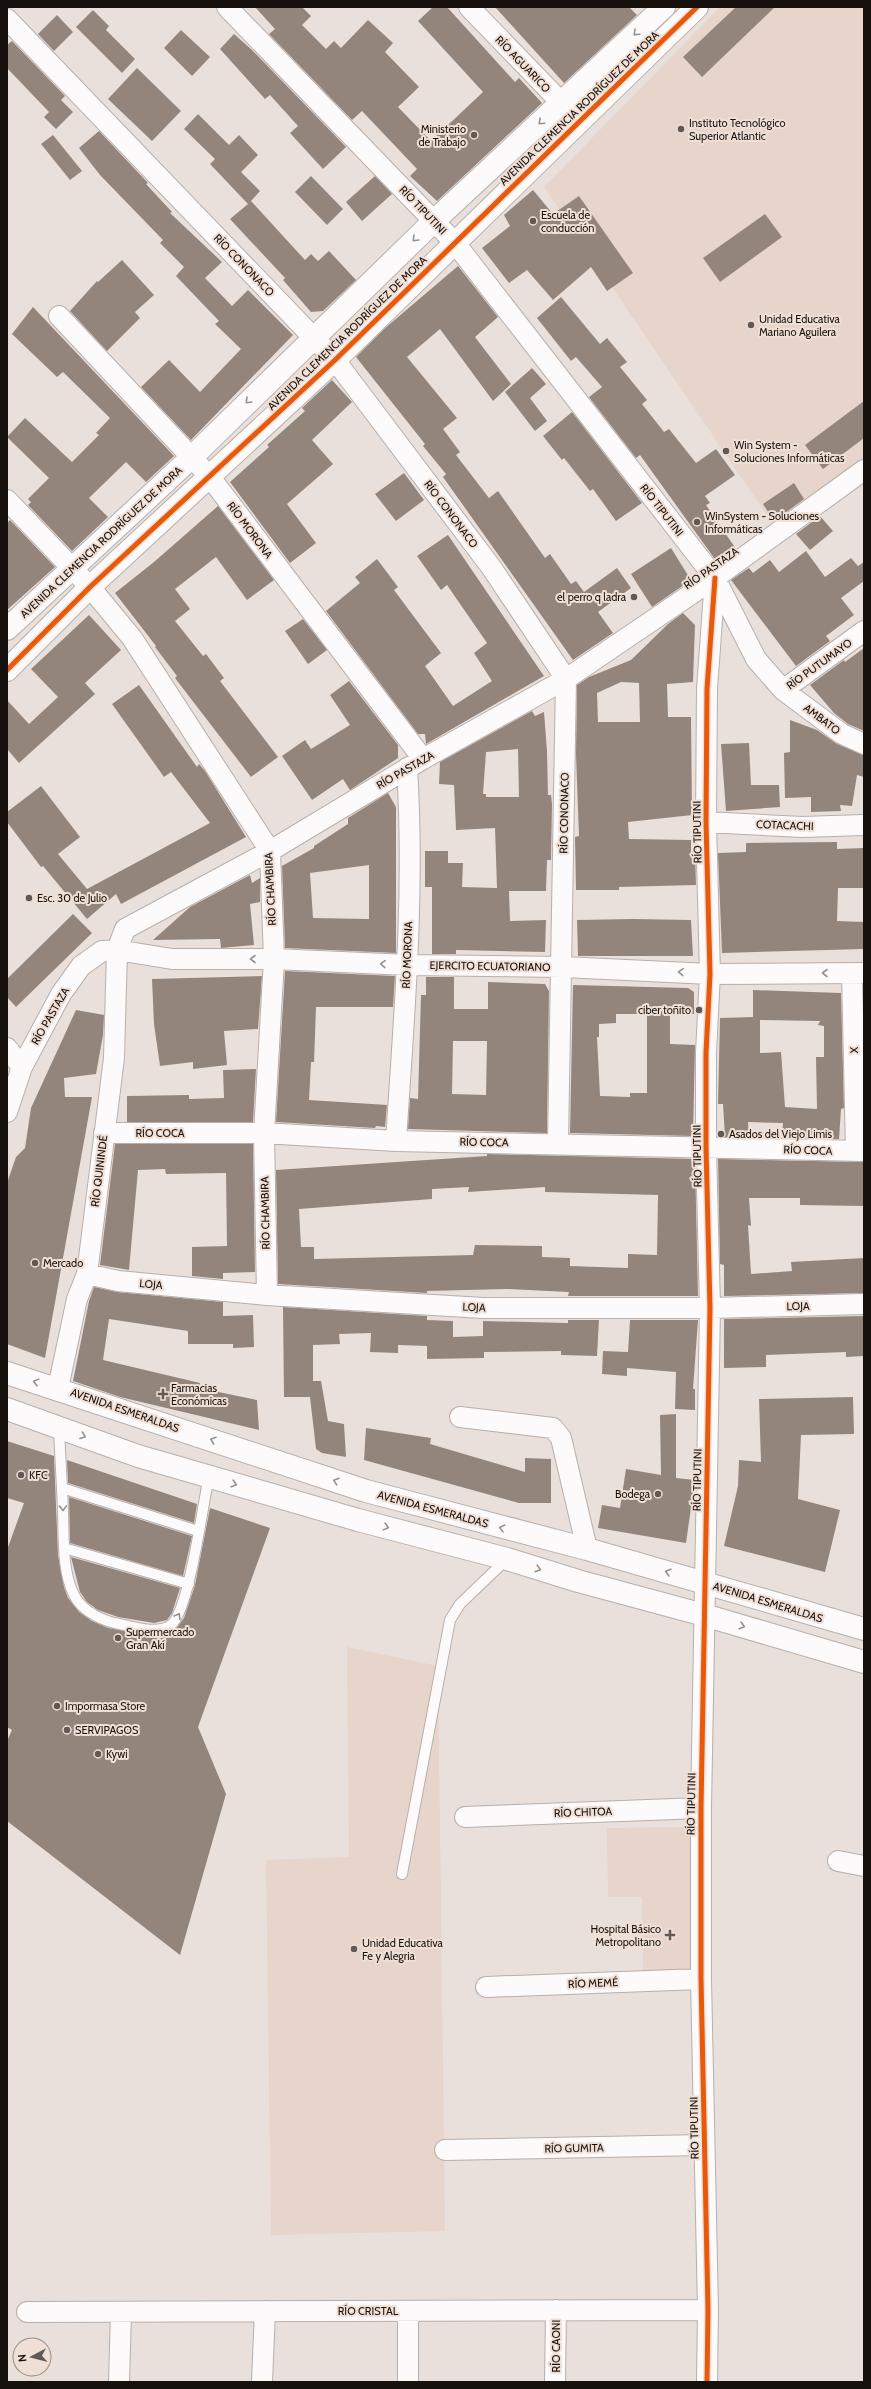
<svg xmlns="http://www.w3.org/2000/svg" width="871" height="2389" font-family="Cabin,sans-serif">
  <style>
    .built { fill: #e7d4ca }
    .building { fill: #94857c; fill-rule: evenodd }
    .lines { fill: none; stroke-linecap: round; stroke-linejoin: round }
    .service-casing { stroke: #b7afab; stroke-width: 12 }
    .minor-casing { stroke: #b7afab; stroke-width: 22 }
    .tertiary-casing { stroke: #b7afab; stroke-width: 24 }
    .primary-casing { stroke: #b7afab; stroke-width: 24 }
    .service { stroke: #fcfafa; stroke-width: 10 }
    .minor { stroke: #fcfafa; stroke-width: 20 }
    .tertiary { stroke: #fcfafa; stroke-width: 22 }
    .primary { stroke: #fcfafa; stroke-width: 22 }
    .cycleway-casing { stroke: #f0dfd5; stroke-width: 8 }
    .cycleway { stroke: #e8590c; stroke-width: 5 }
    .oneway { stroke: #959190 }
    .poi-dot { fill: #615956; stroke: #f0dfd5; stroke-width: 1.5 }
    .labels { text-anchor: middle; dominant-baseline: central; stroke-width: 4; stroke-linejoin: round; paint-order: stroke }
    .street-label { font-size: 11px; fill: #17110e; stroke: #f0dfd5 }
    .poi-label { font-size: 11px; fill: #17110e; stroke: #f0dfd5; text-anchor: start }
  </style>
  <rect width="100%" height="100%" fill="#eae0db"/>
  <!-- built -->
  <path class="built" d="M720 7H864V463L775 527 544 187Z
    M347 1647 438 1666 445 2231 271 2235 266 1860 349 1857Z
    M696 1827 698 1973H643L642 1897H608L607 1828Z"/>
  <!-- building -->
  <path class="building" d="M255 7H302L311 16 302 25 326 49 334 41 341 48 368 20 393 43 385 52 419 87 398 107 431 141 483 92 418 21 433 7H447L515 82 519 78 542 103 437 201 410 176 417 169 362 111 352 120 269 34 275 29Z
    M495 7H629L637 15 564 83Z
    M736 7H775L702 77 683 57Z
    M93 10 109 26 106 30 135 59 122 73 76 27Z
    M57 15 73 32 54 51 38 34Z
    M181 30 210 57 192 76 164 48Z
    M234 34 252 50 346 147 323 169 290 133 298 126 270 95 265 99 220 49Z
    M12 41 65 96 61 100 73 112 56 129 44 117 49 112 7 68V45Z
    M137 68 181 111 152 141 108 99Z
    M198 114 229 145 239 135 258 155 241 172 260 191 251 201 305 260 311 254 318 261 329 251 356 280 323 311 311 312 283 280 285 278 230 219 248 204 210 164 215 159 184 129Z
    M99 131 148 183 146 184 172 212 170 213 222 262 205 278 232 306 248 290 293 335 191 440 141 387 169 360 200 392 241 349 215 324 219 321 176 276 184 267 160 243 163 240 100 175 79 148Z
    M53 135 82 171 70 180 41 144Z
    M311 176 343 209 327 225 295 192Z
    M375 176 392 194 362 221 346 202Z
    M533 190 553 214 579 196 633 273 607 291 591 267 553 300 527 270 509 283 482 248 510 226 504 215Z
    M765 214 782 237 720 282 703 258Z
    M122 260 154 295 135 312 140 318 107 351 70 311 97 281 98 282Z
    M458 266 498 317 475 337 511 384 493 401 440 329 407 357 457 418 443 429 460 452 456 455 489 498 498 491 545 558 550 554 571 584 576 581 584 592 617 568 631 588 598 612 613 633 573 660 443 477 446 474 423 446 425 444 356 357 384 329Z
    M561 297 600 344 607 338 627 362 620 367 647 400 642 404 664 432 669 429 696 463 716 449 735 475 705 496 710 503 706 505 736 549 717 562 640 455 636 458 589 397 602 387 576 357 571 361 537 318Z
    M33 307 174 456 146 482 126 462 89 498 108 517 72 551 28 505 31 502 28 499 49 478 7 437 25 418 72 462 99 435 96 433 110 418 63 372 57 377 12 334Z
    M532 368 546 384 530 398 547 421 535 431 505 392Z
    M332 380 352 402 312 440 333 464 287 504 316 543 290 563 230 482 269 447 267 445 305 411 302 408Z
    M864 401V438L823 469 805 445Z
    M572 412 642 503 616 521 593 489 590 491 564 458 562 460 543 436Z
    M404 473 424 500 396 521 375 494Z
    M794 483 804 499 774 521 763 504Z
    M218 506 274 580 247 600 216 557 175 589 190 609 175 621 203 656 206 654 224 678 220 681 278 757 251 777 175 678 177 676 155 647 156 646 115 593 154 562Z
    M820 516 833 531 810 550 796 534Z
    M10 520 55 567 7 610V523Z
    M448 535 544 676 426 744 425 734H418L326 611 360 583 355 577 377 559 398 587 394 590 441 653 425 666 453 706 492 681 474 653 487 643 447 585 441 590 417 556Z
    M671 548 691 580 652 607 631 574Z
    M806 551 825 577 851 558 858 566 864 562V581L841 598 854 615 826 636 830 641 796 666 731 580 749 568 753 573 770 560 779 572Z
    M683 613 695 625 693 682 667 684 668 717H691L692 815 628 822 629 839 691 840V855L695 854 696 885 619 887V890H576L575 837 579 836 576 755 577 685 589 677 631 660 668 624ZM621 682 639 683 640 722H598L597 693Z
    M89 615 121 650 85 683 95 694 19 763 7 749V700L29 724 58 697 31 669Z
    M303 619 327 650 308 664 285 631Z
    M864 648V731L848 724 834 713 810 685 844 660 845 662Z
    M349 681 398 745V758L350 790 343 779 312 800 282 756 305 740 311 749 350 725 330 695Z
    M139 685 197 767 199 764 205 771 246 837 121 904 116 894 87 919 43 866 41 867 7 822V812L41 786 80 837 58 854 87 889 210 823 171 772 164 777 112 704Z
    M532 711 535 716 544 712 547 751 548 795H551L552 804 551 860H547L546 891H509L510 921 546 920 545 952 456 950V954H432V887H425V851H448V863H463L462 887 497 888 495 828 456 830 454 785 439 784 440 762ZM518 749 519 797H486V794H483L486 752Z
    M790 720 817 730 837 744 864 755V777L857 775 852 806 840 805 841 811 811 812V797L785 798 784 753 790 752Z
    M749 743 751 785H779L780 807 726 811 721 744Z
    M388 793 396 807V953L285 948 282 866 314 848V846L348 824V818ZM369 865V919L313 918 310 873Z
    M837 842V849L864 848V888H838L837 921 864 922V949L722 953 718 853 746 852V843Z
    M250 875 252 883 260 878V902L250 904 254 945 221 948 220 939 153 940 190 907Z
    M73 914 92 933 16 1007 7 997V979Z
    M633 919 691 920 693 956H578L577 920Z
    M285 971 395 976 393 1007H316L314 1062H311L309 1100 387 1105 385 1127 376 1126 375 1128 276 1122Z
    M262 976 258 1029 224 1031 227 1065 193 1069V1062L160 1066 154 1024 152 979Z
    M426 977H454V1009H488V982L545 984 549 991 547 1133 408 1129 410 1098 418 1099 421 995H426ZM453 1041H487L486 1095 452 1094Z
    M573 985 688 988 694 992V1014H670V1044L695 1045 693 1136 570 1133ZM616 1014H647V1093H630V1097L600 1096 597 1037H599V1024L616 1023Z
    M753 990 841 993 844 1108 841 1109 839 1139 782 1138 783 1123 748 1122 749 1137H725L723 1104H718L720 1018 753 1017ZM760 1020 820 1021 818 1025 824 1026V1057H816L817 1109 785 1107 781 1052 760 1053Z
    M76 1010 104 1015 103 1035 96 1074 64 1078 65 1097H92L45 1358 7 1344V1183L16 1157 25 1148 31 1108Z
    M256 1069 253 1122H127V1096L189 1095V1099L224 1098 223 1070Z
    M115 1144H253L255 1272 223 1273V1279L192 1276V1247L227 1246 226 1173 166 1174 165 1169 138 1170 129 1270 100 1265Z
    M487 1154 695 1159 698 1296H568L569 1292 506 1289 427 1291V1293L278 1284 276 1170 487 1156ZM469 1187 468 1192 545 1187V1192L658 1195 657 1255 628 1254V1268L570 1266V1258L542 1257V1246L475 1245 473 1255 314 1259V1247H301L299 1209 432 1199V1189Z
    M718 1159 864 1162V1206L800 1205V1198H749L751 1226 748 1225 751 1274 792 1271 791 1262 864 1258V1293L724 1296V1265L720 1264Z
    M94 1287 117 1292 223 1302V1316L253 1315 254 1347 233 1348V1344H188V1331L109 1319 103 1360 200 1383 199 1388 257 1400 259 1430 120 1397 73 1381 89 1301Z
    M283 1307 427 1316V1320L453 1321V1337L483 1336V1321L568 1323V1320H599L597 1356 561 1355V1351L484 1352V1358L427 1359V1346L398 1345V1353L370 1352 371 1333 339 1334 340 1344 313 1345V1381H321L328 1421 344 1424 346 1457 322 1453 316 1449 310 1397H284Z
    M864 1316V1356L846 1357V1352L766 1355V1367L724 1368V1319Z
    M630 1320H698L693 1389H695V1410L675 1409 676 1372 627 1368V1376L602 1374 603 1351 628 1352Z
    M853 1397 854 1434 801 1435 798 1499 840 1510 825 1572 724 1546 738 1486 739 1460 761 1462 759 1399Z
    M676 1414V1478L695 1480 686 1543 598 1528 602 1505 620 1508 626 1469 661 1475 660 1415Z
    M366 1428 431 1438 430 1444 525 1472V1458L551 1459V1503H519L364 1460Z
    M7 1441 54 1456 58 1555 64 1587 68 1598 79 1612 92 1621 108 1628 154 1636 168 1634 176 1629 184 1618 195 1585 210 1508 270 1528 198 1727 226 1794 180 1955 7 1821V1741L12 1730 7 1727V1550L24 1503 7 1498Z
    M67 1460 197 1504 194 1523 68 1483Z
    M69 1497 192 1536 183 1576 70 1543Z
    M71 1557 180 1588 172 1613 167 1620 154 1623 118 1617 98 1610 87 1602 80 1592Z"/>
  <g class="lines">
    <!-- service casing -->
    <g class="service-casing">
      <path id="service" d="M59 1427C60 1455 62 1483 63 1512 64 1538 62 1571 74 1595 83 1613 105 1622 124 1625 137 1628 159 1634 171 1625 189 1611 203 1503 209 1476
        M62 1488 198 1531
        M64 1548 189 1584
        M402 1874 450 1620 460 1604 507 1559"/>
    </g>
    <!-- minor casing -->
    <g class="minor-casing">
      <path id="minor" d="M227 7 455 243 715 578 756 659 783 690 842 734 864 744
        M469 7 579 121
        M7 19 335 360 491 567 566 679 558 1143
        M59 316 210 477 423 759
        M7 500 90 587 132 638 270 851 274 959 264 1133 267 1295
        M783 690 864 631
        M706 822 802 827 864 825
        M852 973 856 1151
        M7 1048 22 1067
        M7 1112 22 1067 61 994 81 966 102 951 117 950 125 929 270 851 423 759 566 679 715 578 864 470
        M104 1133H264L396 1141 864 1151
        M396 1141C404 1017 415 893 407 768
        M87 1274 118 1281 267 1295 483 1308H710L864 1304
        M58 1388 77 1299 87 1274 114 1058 117 950 172 959H274L408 965 563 967 710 974 864 973
        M460 1417 553 1428 561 1438 587 1549
        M465 1817 701 1808
        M838 1861 864 1866
        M486 1987 701 1979
        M445 2150 704 2145
        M408 2311V2382
        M27 2312 708 2310
        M119 2382 121 2312
        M262 2382 265 2311
        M555 2382 556 2310
        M707 2382 708 2310 701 1979V1808L710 1308 706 1147V1053L710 974 706 822 707 689 715 578"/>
    </g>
    <!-- tertiary casing -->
    <g class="tertiary-casing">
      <path id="tertiary" d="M7 629 192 457 434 221 664 7
        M7 670 90 587 335 360 697 7"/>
    </g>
    <!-- primary casing -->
    <g class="primary-casing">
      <path id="primary" d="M7 1373 366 1491 587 1549 864 1629
        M7 1409 138 1456 358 1520 507 1559 578 1581 704 1615 864 1662"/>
    </g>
    <!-- service -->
    <use href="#service" class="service"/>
    <!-- minor -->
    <use href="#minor" class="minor"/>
    <!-- tertiary -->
    <use href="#tertiary" class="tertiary"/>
    <!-- primary -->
    <use href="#primary" class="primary"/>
    <!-- cycleway casing -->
    <g class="cycleway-casing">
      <path id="cycleway" d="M7 670 90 587 335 360 697 7
        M707 2382 708 2310 701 1979V1808L710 1308 706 1147V1053L710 974 706 822 707 689 715 578"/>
    </g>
    <!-- cycleway -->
    <use href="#cycleway" class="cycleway"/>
  </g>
  <!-- one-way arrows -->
  <defs><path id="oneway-chevron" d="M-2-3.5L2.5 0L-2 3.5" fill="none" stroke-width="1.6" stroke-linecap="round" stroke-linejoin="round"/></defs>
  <g class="oneway">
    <use href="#oneway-chevron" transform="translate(636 33) rotate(137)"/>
    <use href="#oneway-chevron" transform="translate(541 122) rotate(137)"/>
    <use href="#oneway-chevron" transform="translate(415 239) rotate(135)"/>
    <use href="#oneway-chevron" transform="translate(248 401) rotate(135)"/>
    <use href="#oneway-chevron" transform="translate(253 959) rotate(-180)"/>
    <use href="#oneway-chevron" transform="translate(383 964) rotate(-178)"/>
    <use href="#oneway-chevron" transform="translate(681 972) rotate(-177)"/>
    <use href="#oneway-chevron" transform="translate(825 973) rotate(180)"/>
    <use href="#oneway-chevron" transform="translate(36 1382) rotate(-165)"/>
    <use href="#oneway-chevron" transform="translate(83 1436) rotate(20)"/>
    <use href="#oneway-chevron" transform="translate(213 1440) rotate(-161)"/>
    <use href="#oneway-chevron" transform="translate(336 1481) rotate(-161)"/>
    <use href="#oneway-chevron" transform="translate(234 1484) rotate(16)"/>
    <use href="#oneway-chevron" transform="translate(63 1508) rotate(88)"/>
    <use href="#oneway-chevron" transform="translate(386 1527) rotate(15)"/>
    <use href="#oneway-chevron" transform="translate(502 1528) rotate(-166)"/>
    <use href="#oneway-chevron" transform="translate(538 1569) rotate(17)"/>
    <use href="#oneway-chevron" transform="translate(668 1572) rotate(-164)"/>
    <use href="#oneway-chevron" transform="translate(178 1616) rotate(-59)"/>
    <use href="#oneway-chevron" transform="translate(742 1626) rotate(16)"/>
  </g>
  <!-- markers -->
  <g class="poi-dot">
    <circle cx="681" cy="129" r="4"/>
    <circle cx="474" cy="135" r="4"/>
    <circle cx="533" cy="221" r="4"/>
    <circle cx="751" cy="325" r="4"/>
    <circle cx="726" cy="451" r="4"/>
    <circle cx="697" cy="522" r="4"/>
    <circle cx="634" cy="597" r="4"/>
    <circle cx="29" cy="898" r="4"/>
    <circle cx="699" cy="1010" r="4"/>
    <circle cx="721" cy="1134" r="4"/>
    <circle cx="35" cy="1263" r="4"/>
    <path d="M161 1388h4v4h4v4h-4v4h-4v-4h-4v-4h4z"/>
    <circle cx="21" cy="1475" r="4"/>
    <circle cx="658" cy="1494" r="4"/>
    <circle cx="118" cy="1638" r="4"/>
    <circle cx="57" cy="1706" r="4"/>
    <circle cx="67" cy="1730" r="4"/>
    <circle cx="98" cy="1754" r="4"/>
    <path d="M668 1929h4v4h4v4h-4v4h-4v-4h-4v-4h4z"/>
    <circle cx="354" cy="1949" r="4"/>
  </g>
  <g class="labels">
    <!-- street labels -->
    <g class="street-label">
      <text transform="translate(523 64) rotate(46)">RÍO AGUARICO</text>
      <text transform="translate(579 108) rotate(-44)">AVENIDA CLEMENCIA RODRÍGUEZ DE MORA</text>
      <text transform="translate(423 210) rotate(46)">RÍO TIPUTINI</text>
      <text transform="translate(244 265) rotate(46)">RÍO CONONACO</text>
      <text transform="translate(347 333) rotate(-44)">AVENIDA CLEMENCIA RODRÍGUEZ DE MORA</text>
      <text transform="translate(662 510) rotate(52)">RÍO TIPUTINI</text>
      <text transform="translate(451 514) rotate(53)">RÍO CONONACO</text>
      <text transform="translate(250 530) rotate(53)">RÍO MORONA</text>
      <text transform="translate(101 542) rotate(-43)">AVENIDA CLEMENCIA RODRÍGUEZ DE MORA</text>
      <text transform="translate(711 568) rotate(-35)">RÍO PASTAZA</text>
      <text transform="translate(819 664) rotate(-36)">RÍO PUTUMAYO</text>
      <text transform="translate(822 719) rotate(37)">AMBATO</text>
      <text transform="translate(405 770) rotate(-30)">RÍO PASTAZA</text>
      <text transform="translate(564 813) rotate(-89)">RÍO CONONACO</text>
      <text transform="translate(785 825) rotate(2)">COTACACHI</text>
      <text transform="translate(697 832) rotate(-91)">RÍO TIPUTINI</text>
      <text transform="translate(270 889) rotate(-93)">RÍO CHAMBIRA</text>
      <text transform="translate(407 955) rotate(-88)">RÍO MORONA</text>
      <text transform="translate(490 966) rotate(1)">EJERCITO ECUATORIANO</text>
      <text transform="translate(50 1016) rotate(-60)">RÍO PASTAZA</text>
      <text transform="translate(854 1050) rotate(-91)">X</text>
      <text x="160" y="1133">RÍO COCA</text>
      <text transform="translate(484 1142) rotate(1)">RÍO COCA</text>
      <text transform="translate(808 1150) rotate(2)">RÍO COCA</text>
      <text transform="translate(697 1156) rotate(-91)">RÍO TIPUTINI</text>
      <text transform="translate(99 1171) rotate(-83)">RÍO QUININDÉ</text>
      <text transform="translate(265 1213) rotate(-91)">RÍO CHAMBIRA</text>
      <text transform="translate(151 1284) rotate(5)">LOJA</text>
      <text transform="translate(798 1306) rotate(-1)">LOJA</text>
      <text transform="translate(474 1307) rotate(3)">LOJA</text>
      <text transform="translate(125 1410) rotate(19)">AVENIDA ESMERALDAS</text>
      <text transform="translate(697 1480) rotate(-89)">RÍO TIPUTINI</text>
      <text transform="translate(433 1509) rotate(15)">AVENIDA ESMERALDAS</text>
      <text transform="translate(768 1602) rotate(17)">AVENIDA ESMERALDAS</text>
      <text transform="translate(691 1804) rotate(-89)">RÍO TIPUTINI</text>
      <text transform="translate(583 1812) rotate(-2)">RÍO CHITOA</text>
      <text transform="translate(593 1983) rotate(-2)">RÍO MEMÉ</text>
      <text transform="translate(694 2128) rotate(-91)">RÍO TIPUTINI</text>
      <text transform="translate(574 2148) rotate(-1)">RÍO GUMITA</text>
      <text x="368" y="2311">RÍO CRISTAL</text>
      <text transform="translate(556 2346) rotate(-90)">RÍO CAONI</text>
    </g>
    <!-- poi labels -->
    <g class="poi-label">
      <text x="689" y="123">Instituto Tecnológico<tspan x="689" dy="13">Superior Atlantic</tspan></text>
      <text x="466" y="129" text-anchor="end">Ministerio<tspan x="466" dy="13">de Trabajo</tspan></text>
      <text x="541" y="215">Escuela de<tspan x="541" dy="13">conducción</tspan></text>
      <text x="759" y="319">Unidad Educativa<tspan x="759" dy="13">Mariano Aguilera</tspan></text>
      <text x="734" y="445">Win System -<tspan x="734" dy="13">Soluciones Informáticas</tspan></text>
      <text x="705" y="516">WinSystem - Soluciones<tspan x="705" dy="13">Informáticas</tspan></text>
      <text x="626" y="597" text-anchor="end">el perro q ladra</text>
      <text x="37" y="898">Esc. 30 de Julio</text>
      <text x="691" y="1010" text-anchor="end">ciber toñito</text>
      <text x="729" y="1134">Asados del Viejo Limis</text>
      <text x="43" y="1263">Mercado</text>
      <text x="171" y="1388">Farmacias<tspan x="171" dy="13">Económicas</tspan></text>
      <text x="29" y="1475">KFC</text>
      <text x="650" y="1494" text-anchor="end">Bodega</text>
      <text x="126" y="1632">Supermercado<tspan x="126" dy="13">Gran Akí</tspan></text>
      <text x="65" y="1706">Impormasa Store</text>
      <text x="75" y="1730">SERVIPAGOS</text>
      <text x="106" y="1754">Kywi</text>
      <text x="661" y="1929" text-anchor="end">Hospital Básico<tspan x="661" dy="13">Metropolitano</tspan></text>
      <text x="362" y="1943">Unidad Educativa<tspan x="362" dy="13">Fe y Alegria</tspan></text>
    </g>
  </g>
  <!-- border -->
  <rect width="871" height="2389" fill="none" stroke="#17110e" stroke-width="16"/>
  <!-- north arrow -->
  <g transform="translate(32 2357) rotate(263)"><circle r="19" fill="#f0dfd5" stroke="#998d85"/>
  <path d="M0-3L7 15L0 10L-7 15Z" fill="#615956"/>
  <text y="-6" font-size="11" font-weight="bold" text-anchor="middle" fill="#17110e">N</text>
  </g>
</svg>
